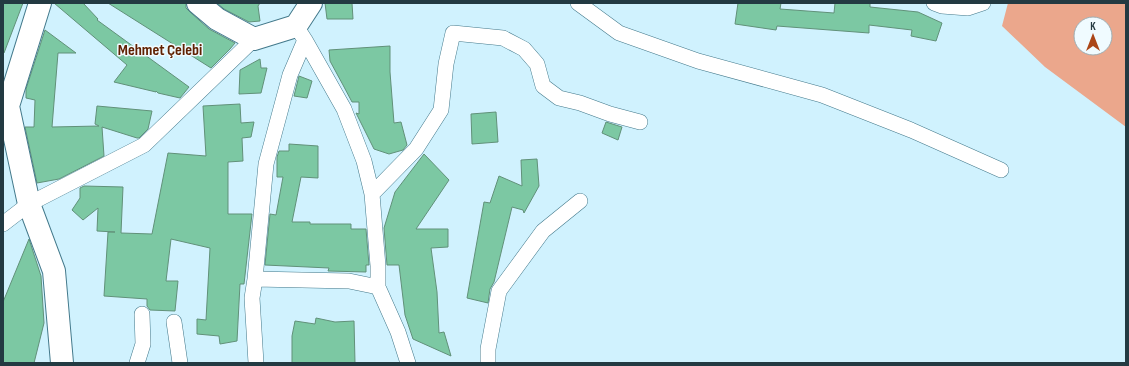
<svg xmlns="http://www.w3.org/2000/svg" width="1129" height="366" font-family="'Sofia Sans Condensed',sans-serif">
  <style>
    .green { fill: #eba78c; fill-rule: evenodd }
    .building { fill: #7cc8a3; stroke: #619179 }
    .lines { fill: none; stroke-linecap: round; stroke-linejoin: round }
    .minor-casing { stroke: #43798b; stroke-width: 16 }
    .secondary-casing { stroke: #43798b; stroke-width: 24 }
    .minor { stroke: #fff; stroke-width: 15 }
    .secondary { stroke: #fff; stroke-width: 22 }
    .labels { text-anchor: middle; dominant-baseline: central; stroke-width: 3; stroke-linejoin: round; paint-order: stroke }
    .district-label { font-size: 16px; font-weight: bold; fill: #602102; stroke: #f0fbff }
  </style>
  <rect width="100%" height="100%" fill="#d0f2fe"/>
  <!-- green -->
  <path class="green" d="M1008 3H1126V127L1045 67 1002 26ZM1081 24H1105V48H1081Z"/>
  <!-- building -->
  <path class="building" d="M3 3H23L4 53H3Z
    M54 3H83L98 19 97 20 189 87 180 98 158 93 156 91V92L114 82 127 65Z
    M108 3H186V8L190 12 209 29 235 43 230 49 211 68Z
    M217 3H260L258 6 260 21 249 22 224 9Z
    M325 3H352L353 19H327Z
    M738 3H781L780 9 834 13 835 3H870V7L918 12 942 23 936 41 911 36 912 30 869 25V33L777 26 776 30 735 24Z
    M45 30 76 53H58L52 127 99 126 95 124 97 106 152 111 148 129 139 138H137L102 127 104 156 59 179 37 183 25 127H34L35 100 26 98V89Z
    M390 46V72L394 123 401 122 407 145 403 150 389 154 374 149 356 113 359 114V102H352L343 85 330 61 329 50Z
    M260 59 261 68H267L261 93 239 94 240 70Z
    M299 76 312 81 307 98 294 96Z
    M240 104 241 123 254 122 251 137 242 138 243 161 228 162V214H252L244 284H240L237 341 220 344 219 336 197 334V319L206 320 210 248 171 239 166 281H178L175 311 150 310 147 306V299L104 296 108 232H115L97 231 98 208 83 220 72 210 80 198V188L84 186 123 187 121 233 152 234 168 153 206 156 203 106Z
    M496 112 498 142 472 144 471 114Z
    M606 122 622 127 618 140 602 133Z
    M289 144 318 146V178L301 177 292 222H310V224H351V229H366L369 265H366V272L328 271 329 268 265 265 270 214 276 215 283 177H277V157L279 151H289Z
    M424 154 449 180 416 229H448V247L431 248 437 292 439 333 444 332 451 356 413 339 405 315 399 265H387L384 228 395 192Z
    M537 159 539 186 524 213 523 210 512 207 494 282 490 289 488 303 467 298 484 202 490 203 499 176 522 186 521 160Z
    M29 239 41 276 44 323 34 363H3V302Z
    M316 318 335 322 354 321 355 363H292V336L295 321 315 324Z"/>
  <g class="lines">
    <!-- minor casing -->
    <g class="minor-casing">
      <path id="minor" d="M578 3 619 33 698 61 822 95 911 130 1001 170
        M934 3 942 6 968 8 983 3
        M296 26 305 40 344 109 364 161 372 194 378 266V287L398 332 408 363
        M372 194 416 149 441 110 446 64 453 33 503 38 524 49 537 64 543 86 559 98 580 103 610 114 640 122
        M3 224 29 204 144 145 254 39
        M255 279 349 281 378 287
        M174 322 180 363
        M137 363 143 344 142 314
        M256 363 252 298 255 279 266 164 290 75 305 40
        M488 363V349L499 291 543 231 580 201"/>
    </g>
    <!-- secondary casing -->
    <g class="secondary-casing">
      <path id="secondary" d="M40 3 8 106 29 204 54 271 62 363
        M198 3 217 19 254 39 296 26 311 3"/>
    </g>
    <!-- minor -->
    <use href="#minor" class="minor"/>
    <!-- secondary -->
    <use href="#secondary" class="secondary"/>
  </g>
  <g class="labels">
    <!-- district labels -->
    <g class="district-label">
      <text x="160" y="50">Mehmet Çelebi</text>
    </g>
  </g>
  <!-- border -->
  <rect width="1129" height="366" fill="none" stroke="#233a42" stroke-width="8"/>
  <!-- north arrow -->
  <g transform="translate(1093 36)"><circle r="19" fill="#f0fbff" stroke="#9eaeb3"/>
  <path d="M0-3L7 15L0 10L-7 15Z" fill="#ab4618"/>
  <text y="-6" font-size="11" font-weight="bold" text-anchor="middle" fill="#233a42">K</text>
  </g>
</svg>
